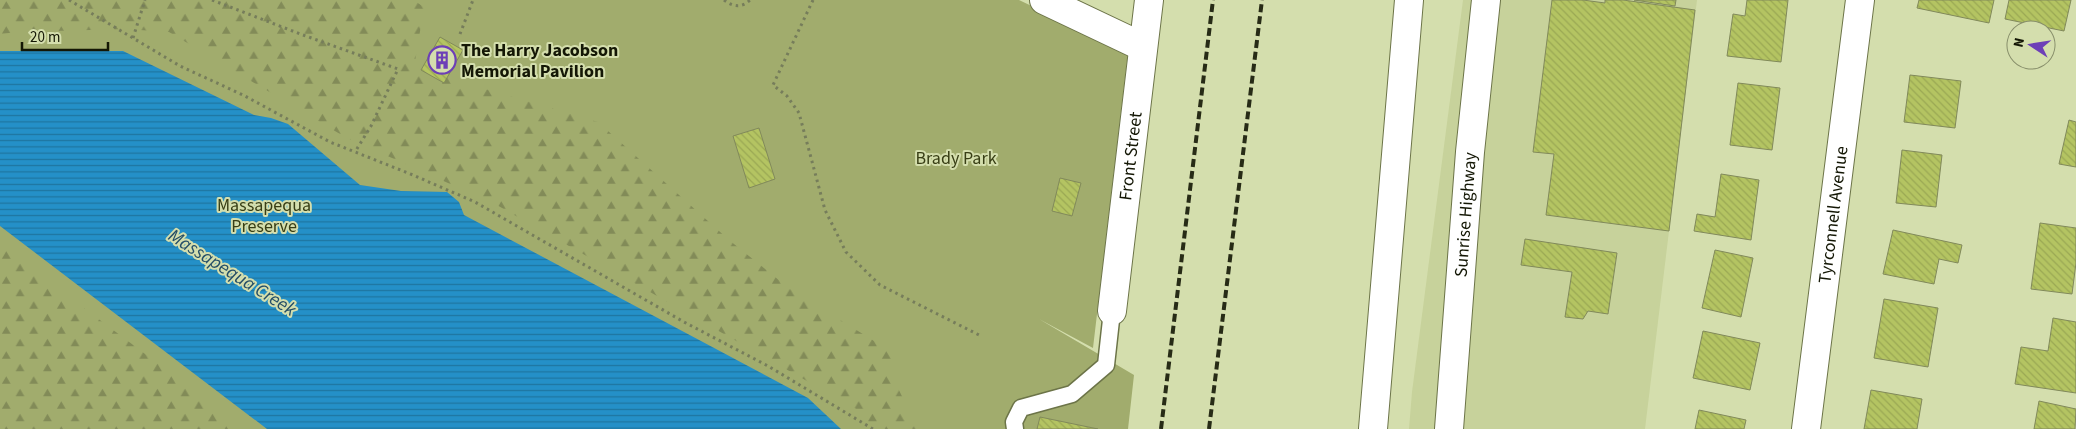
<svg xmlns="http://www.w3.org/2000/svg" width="2076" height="429" font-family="'Source Sans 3',sans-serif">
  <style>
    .built { fill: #c7d29b }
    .green { fill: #a1ac6d }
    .forest { fill: url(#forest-firs) }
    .water { fill: url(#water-rules) }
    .building { fill: url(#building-back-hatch); stroke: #81895b }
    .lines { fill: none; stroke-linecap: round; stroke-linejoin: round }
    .service-casing { stroke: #6c7448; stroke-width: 19 }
    .minor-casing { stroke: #6c7448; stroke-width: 30 }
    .trunk-casing { stroke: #6c7448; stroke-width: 30 }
    .path { stroke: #767d5b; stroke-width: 3; stroke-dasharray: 2.5 4; stroke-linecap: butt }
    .service { stroke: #fff; stroke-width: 16 }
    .minor { stroke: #fff; stroke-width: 28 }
    .trunk { stroke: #fff; stroke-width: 28 }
    .rail { stroke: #272b16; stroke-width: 4; stroke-dasharray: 8 4; stroke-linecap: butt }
    .labels { text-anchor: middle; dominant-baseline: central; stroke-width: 4; stroke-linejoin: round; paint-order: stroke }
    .poi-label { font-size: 18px; font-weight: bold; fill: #141705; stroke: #d4dead; text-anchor: start }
    .street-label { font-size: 18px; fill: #141705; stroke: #d4dead }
    .park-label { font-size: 18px; fill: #383e15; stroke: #d4dead }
    .water-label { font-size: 19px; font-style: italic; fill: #254e67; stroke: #d4dead }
  </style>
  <defs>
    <pattern id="forest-firs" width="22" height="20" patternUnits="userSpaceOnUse" patternTransform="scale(1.25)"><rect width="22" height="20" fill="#a1ac6d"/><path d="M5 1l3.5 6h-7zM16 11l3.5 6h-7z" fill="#828b58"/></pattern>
    <pattern id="water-rules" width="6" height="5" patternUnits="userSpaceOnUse" patternTransform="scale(1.25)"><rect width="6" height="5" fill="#2490c8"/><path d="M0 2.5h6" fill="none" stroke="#1e75a0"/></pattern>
    <pattern id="building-back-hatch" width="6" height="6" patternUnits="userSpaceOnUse" patternTransform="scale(1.25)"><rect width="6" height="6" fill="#b4c462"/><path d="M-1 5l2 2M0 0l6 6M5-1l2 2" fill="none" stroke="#9aa854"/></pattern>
  </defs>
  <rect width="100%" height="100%" fill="#d4dead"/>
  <!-- built -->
  <path class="built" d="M1463 0H1697L1645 429H1409L1412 392Z"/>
  <!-- green -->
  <path class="green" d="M0 0H1019L1128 52 1093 348 1039 319 1134 375 1128 429H0Z"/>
  <!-- forest -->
  <path class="forest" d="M0 0H413L424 7 414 68 598 122 729 240 790 289 892 352 894 380 918 429H875L858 410 495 204 345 137 169 32 125 29 18 32 0 34Z
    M0 245 245 429H0Z"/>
  <!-- water -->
  <path class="water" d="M0 51H123L254 115 271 118 288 124 360 185 401 191 447 192 459 202 464 215 808 398 841 429H267L0 226Z"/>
  <!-- building -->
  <path class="building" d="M1552 0H1583L1605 3V0H1623L1695 10 1669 231 1546 215 1554 154 1533 152Z
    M1634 0H1676L1675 6Z
    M1747 0H1788L1781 62 1727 56 1733 14 1745 16Z
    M1919 0H1994L1989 23 1917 8Z
    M2009 0H2071L2064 31 2005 19Z
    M440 37 463 50 444 83 421 70Z
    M1910 75 1961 81 1955 128 1904 122Z
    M1738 83 1780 88 1772 150 1730 145Z
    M2069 120 2076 122V167L2059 164Z
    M759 128 775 179 749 188 733 136Z
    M1902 150 1942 155 1936 207 1896 203Z
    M1721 174 1759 180 1751 240 1694 231 1697 214 1715 217Z
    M1060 178 1081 183 1072 216 1052 211Z
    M2040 223 2076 228V263L2072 294 2031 289Z
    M1893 230 1962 245 1958 263 1939 259 1934 284 1883 274Z
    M1525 239 1617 253 1608 314 1588 311 1583 319 1565 317 1572 272 1521 265Z
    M1715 250 1753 258 1741 317 1702 308Z
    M1884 299 1938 308 1928 367 1874 358Z
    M2053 318 2076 322V393L2015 384 2021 347 2048 351Z
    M1703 331 1760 343 1750 390 1693 378Z
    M1871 390 1922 399 1917 429H1864Z
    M2039 401 2076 409 2075 429H2034Z
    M1699 410 1746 420 1744 429H1695Z
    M1040 417 1098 429H1037Z"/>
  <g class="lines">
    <!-- service casing -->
    <g class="service-casing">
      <path id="service" d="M1015 429 1014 422 1021 408 1072 394 1106 365 1112 311"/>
    </g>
    <!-- minor casing -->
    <g class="minor-casing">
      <g id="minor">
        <path d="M1044 0 1143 47"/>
        <path id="s1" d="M1112 311 1149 0"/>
        <path id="s2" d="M1806 429 1860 0"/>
      </g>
    </g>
    <!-- trunk casing -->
    <g class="trunk-casing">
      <g id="trunk">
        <path d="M1373 429 1409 0"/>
        <path id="s3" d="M1449 429 1470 152 1486 0"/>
      </g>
    </g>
    <!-- path -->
    <path class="path" d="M69 0 180 66 243 95 330 142 413 175 475 202 684 322 768 366 873 429
      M212 0 303 35 398 69 371 126 355 152
      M724 0C733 7 742 8 750 0
      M813 0 773 85 787 96 799 113 825 210 846 252 880 285 981 336
      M460 34 473 0
      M133 38 145 0"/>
    <!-- service -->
    <use href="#service" class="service"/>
    <!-- minor -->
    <use href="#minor" class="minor"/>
    <!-- trunk -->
    <use href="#trunk" class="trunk"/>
    <!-- rail -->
    <path class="rail" d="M1161 429 1213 0
      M1209 429 1262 0"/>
  </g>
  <!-- icons -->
  <defs>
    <g id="building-ring" transform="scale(1.4375)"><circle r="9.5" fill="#d4dead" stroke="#6d3fb7" stroke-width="1.5"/><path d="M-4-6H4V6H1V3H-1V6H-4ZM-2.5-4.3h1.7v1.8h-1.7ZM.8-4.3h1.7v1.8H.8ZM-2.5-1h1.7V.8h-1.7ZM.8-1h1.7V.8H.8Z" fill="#6d3fb7"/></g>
  </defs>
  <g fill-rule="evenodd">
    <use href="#building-ring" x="442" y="60"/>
  </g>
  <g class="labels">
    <!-- poi labels -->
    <g class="poi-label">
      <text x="461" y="50">The Harry Jacobson<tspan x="461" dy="21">Memorial Pavilion</tspan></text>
    </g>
    <!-- street labels -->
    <g class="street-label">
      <text stroke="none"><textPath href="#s1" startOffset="156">Front Street</textPath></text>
      <text stroke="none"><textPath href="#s3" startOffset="215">Sunrise Highway</textPath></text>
      <text stroke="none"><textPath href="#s2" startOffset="216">Tyrconnell Avenue</textPath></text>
    </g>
    <!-- park labels -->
    <g class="park-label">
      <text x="956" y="158">Brady Park</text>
      <text x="264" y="205">Massapequa<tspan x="264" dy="21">Preserve</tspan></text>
    </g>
    <!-- water labels -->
    <g class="water-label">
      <text transform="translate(232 273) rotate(32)">Massapequa Creek</text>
    </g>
  </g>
  <!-- north arrow -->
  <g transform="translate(2031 45) rotate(282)"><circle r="24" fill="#d4dead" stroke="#878e6a"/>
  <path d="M0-4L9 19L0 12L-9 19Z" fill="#6d3fb7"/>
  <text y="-8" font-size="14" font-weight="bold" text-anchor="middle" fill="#141705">N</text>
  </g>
  <!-- scale -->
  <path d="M22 42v8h86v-8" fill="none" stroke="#141705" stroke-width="2.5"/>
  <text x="30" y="42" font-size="15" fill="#141705" stroke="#d4dead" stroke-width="4" paint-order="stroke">20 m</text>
</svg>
